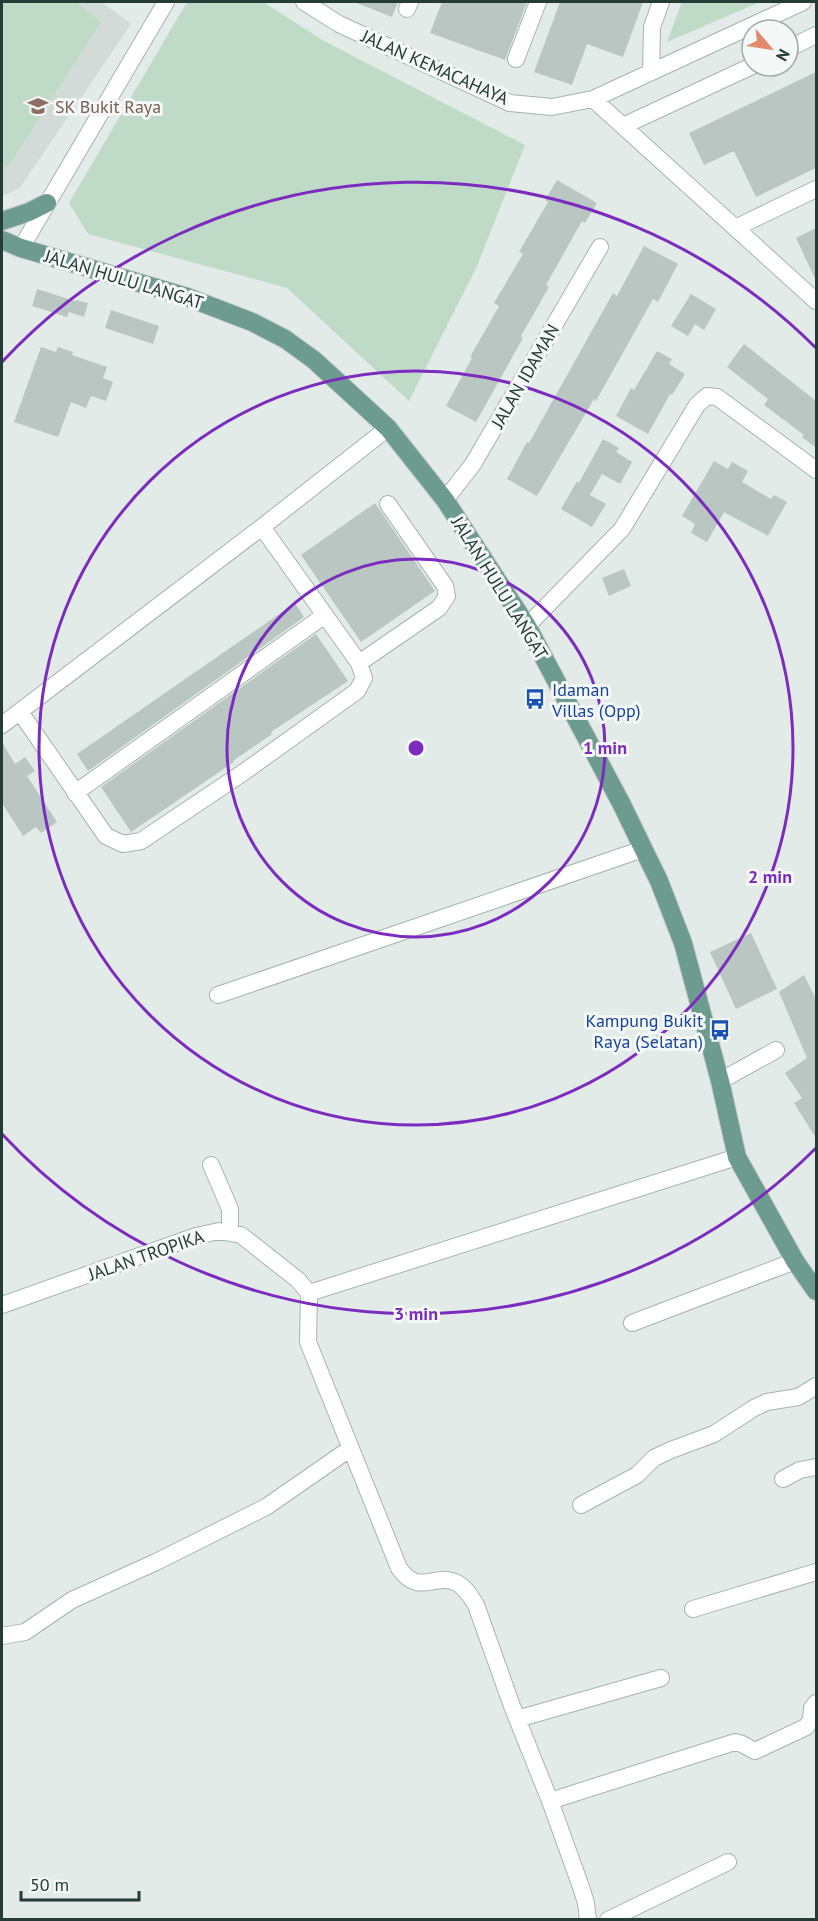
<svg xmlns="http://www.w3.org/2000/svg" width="818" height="1921" font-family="'PT Sans',sans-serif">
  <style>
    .built { fill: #d2dbd7 }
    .green { fill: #bfdac7 }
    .building { fill: #b9c6c1 }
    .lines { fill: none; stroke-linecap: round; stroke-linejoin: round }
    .minor-casing { stroke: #a6b3af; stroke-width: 18 }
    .major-casing { stroke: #c2c8c6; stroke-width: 20 }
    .minor { stroke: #fff; stroke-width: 16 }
    .major { stroke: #6e9b90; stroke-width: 18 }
    .ring { fill: none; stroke: #7b2cbf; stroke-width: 3 }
    .labels { text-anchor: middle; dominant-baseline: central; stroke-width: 6; stroke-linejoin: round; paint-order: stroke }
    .street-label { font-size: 18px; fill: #253b35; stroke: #f4f8f6 }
    .education-label { font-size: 18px; fill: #785e54; stroke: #f4f8f6; text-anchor: start }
    .transit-label { font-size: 18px; fill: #164399; stroke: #f4f8f6; text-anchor: start }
    .centre { fill: #7b2cbf; stroke: #f4f8f6; stroke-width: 3 }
    .ring-label { font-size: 18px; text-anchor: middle; font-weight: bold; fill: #7b2cbf; stroke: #f4f8f6; stroke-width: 6; stroke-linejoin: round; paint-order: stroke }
  </style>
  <rect width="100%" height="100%" fill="#e3ebe8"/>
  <!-- built -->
  <path class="built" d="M2 2H102L131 24 19 189 2 196Z"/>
  <!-- green -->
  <path class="green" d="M2 2H76L101 22 7 168 2 163Z
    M187 2H263L324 41 525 145 477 266 409 401 287 288 88 234 69 203Z
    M682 2H760L667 42Z"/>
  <!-- building -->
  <path class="building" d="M354 2H398L392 17Z
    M442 2H527L505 60 430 33Z
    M560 2H643L623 57 587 44 572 85 534 72Z
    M816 72V168L756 197 734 151 704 165 689 133Z
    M557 180 597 203 585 223 582 221 546 285 549 287 521 336 523 338 476 422 446 406 472 358 470 357 499 306 494 303 523 254 519 252 548 202 545 200Z
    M816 228V281L796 238Z
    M644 246 678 264 658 302 653 299 596 401 594 399 537 496 507 479 527 442 529 443 613 293 617 296Z
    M37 289 75 301 76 300 88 303 84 317 69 312 67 317 32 306Z
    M691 294 716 309 704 330 695 324 688 336 671 326Z
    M111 310 159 326 153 344 105 328Z
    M744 344 816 401V448L802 437 804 435 764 405 768 399 727 367Z
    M41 347 56 352 58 347 73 352 72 355 107 367 103 378 113 382 106 401 91 396 86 408 71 402 58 437 14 422Z
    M657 351 672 359 669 364 685 374 672 395 670 394 648 434 616 416 631 388 634 390Z
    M603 439 619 448 616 452 632 462 620 484 602 474 590 495 606 504 592 527 561 509 577 481 579 483Z
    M714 461 728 469 732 462 748 471 742 482 771 499 774 495 787 502 768 536 724 512 707 542 691 533 695 524 682 516Z
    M375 503 435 591 361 642 301 555Z
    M624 569 631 586 609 596 602 578Z
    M295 603 304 617 88 771 77 754Z
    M316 634 348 681 271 732 272 734 233 761 234 762 131 832 101 787Z
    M2 742 15 764 25 757 35 771 27 776 57 822 41 833 36 827 23 836 2 803Z
    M751 933 777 989 736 1009 710 952Z
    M804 975 816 999V1138L794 1103 802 1098 785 1073 807 1058 779 992Z"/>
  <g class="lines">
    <!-- minor casing -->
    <g class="minor-casing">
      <path id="minor" d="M304 2 339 24 510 103 552 107 593 99 803 2
        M407 9 410 2
        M788 49 816 35
        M516 59 538 2
        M651 72 652 27 661 2
        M593 99 816 301
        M623 126 752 66
        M735 228 816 189
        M21 248 166 2
        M445 500 473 464 600 247
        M527 626 622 529 697 405 707 396 717 397 816 470
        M359 663 439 608 447 596 445 586 388 504
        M20 712 106 836 123 844 141 841 244 772 357 691 364 678 359 663 262 527
        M2 725 262 527 388 428
        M75 793 325 615
        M218 995 643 849
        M720 1081 776 1050
        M211 1165 230 1209V1233
        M309 1293 308 1342 399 1568C419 1597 435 1572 457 1583 466 1588 471 1597 476 1605L512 1706 550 1801 581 1887 586 1903 588 1920
        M309 1293 737 1157
        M2 1305 196 1236 219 1231 241 1235 298 1280 309 1293
        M632 1323 795 1261
        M783 1479 800 1470 816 1467
        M581 1505 637 1475 654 1458 671 1450 714 1434 754 1408 767 1402 798 1397 816 1386
        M693 1609 816 1572
        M2 1636 25 1632 72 1600 156 1562 266 1507 351 1448
        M517 1719 661 1678
        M550 1801 735 1742 742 1744 755 1751 806 1727 811 1720 812 1708 816 1703
        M608 1920 728 1862"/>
    </g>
    <!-- major casing -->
    <g class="major-casing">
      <path id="major" d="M2 221 29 212 47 203
        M2 240 21 248 187 297 252 322 285 339 314 360 388 428 445 500 527 626 621 803 659 881 683 943 720 1081 737 1157 795 1261 816 1291"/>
    </g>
    <!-- minor -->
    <use href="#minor" class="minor"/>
    <!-- major -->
    <use href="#major" class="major"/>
  </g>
  <!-- distance rings -->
  <g class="ring">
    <circle cx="416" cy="748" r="189"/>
    <circle cx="416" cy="748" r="377"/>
    <path d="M816 1148A566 566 0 0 1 2 1134M2 362A566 566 0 0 1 816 348"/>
  </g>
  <!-- icons -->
  <defs>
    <g id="school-bare" transform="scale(1.62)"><path d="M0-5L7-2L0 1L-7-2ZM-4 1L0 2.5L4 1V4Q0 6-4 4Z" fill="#8d6e63" stroke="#f4f8f6" stroke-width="2.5" paint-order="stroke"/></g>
    <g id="bus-bare" transform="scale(1.62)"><path d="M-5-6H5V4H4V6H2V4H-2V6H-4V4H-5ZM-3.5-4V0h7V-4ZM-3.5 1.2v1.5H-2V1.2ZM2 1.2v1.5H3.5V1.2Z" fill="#1a4fb4" stroke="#f4f8f6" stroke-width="2.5" paint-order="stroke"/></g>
  </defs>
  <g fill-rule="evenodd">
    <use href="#school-bare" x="38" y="106"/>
    <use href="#bus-bare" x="535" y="699"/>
    <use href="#bus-bare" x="720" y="1030"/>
  </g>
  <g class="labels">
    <!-- street labels -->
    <g class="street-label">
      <text transform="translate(435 67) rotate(24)">JALAN KEMACAHAYA</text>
      <text transform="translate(124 279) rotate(17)">JALAN HULU LANGAT</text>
      <text transform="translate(525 376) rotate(-60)">JALAN IDAMAN</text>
      <text transform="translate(500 588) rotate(58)">JALAN HULU LANGAT</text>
      <text transform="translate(146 1255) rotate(-19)">JALAN TROPIKA</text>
    </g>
    <!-- education labels -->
    <g class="education-label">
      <text x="55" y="106">SK Bukit Raya</text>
    </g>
    <!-- transit labels -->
    <g class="transit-label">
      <text x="552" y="689">Idaman<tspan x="552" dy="21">Villas (Opp)</tspan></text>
      <text x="703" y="1020" text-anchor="end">Kampung Bukit<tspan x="703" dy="21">Raya (Selatan)</tspan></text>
    </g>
  </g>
  <circle cx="416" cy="748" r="9" class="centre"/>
  <g class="ring-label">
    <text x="605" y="754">1 min</text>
    <text x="770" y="883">2 min</text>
    <text x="416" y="1320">3 min</text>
  </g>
  <!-- border -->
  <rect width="818" height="1921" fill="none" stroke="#253b35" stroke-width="6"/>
  <!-- north arrow -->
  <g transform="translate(770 48) rotate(119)"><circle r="28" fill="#f4f8f6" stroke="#a1aca9" stroke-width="1.5"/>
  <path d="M0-4.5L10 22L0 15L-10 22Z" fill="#e18b6c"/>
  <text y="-9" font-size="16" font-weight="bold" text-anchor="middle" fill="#253b35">N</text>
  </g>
  <!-- scale -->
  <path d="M21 1891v9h118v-9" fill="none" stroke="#253b35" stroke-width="3"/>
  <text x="30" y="1891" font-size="18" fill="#253b35" stroke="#f4f8f6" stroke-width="4.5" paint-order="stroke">50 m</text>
</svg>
